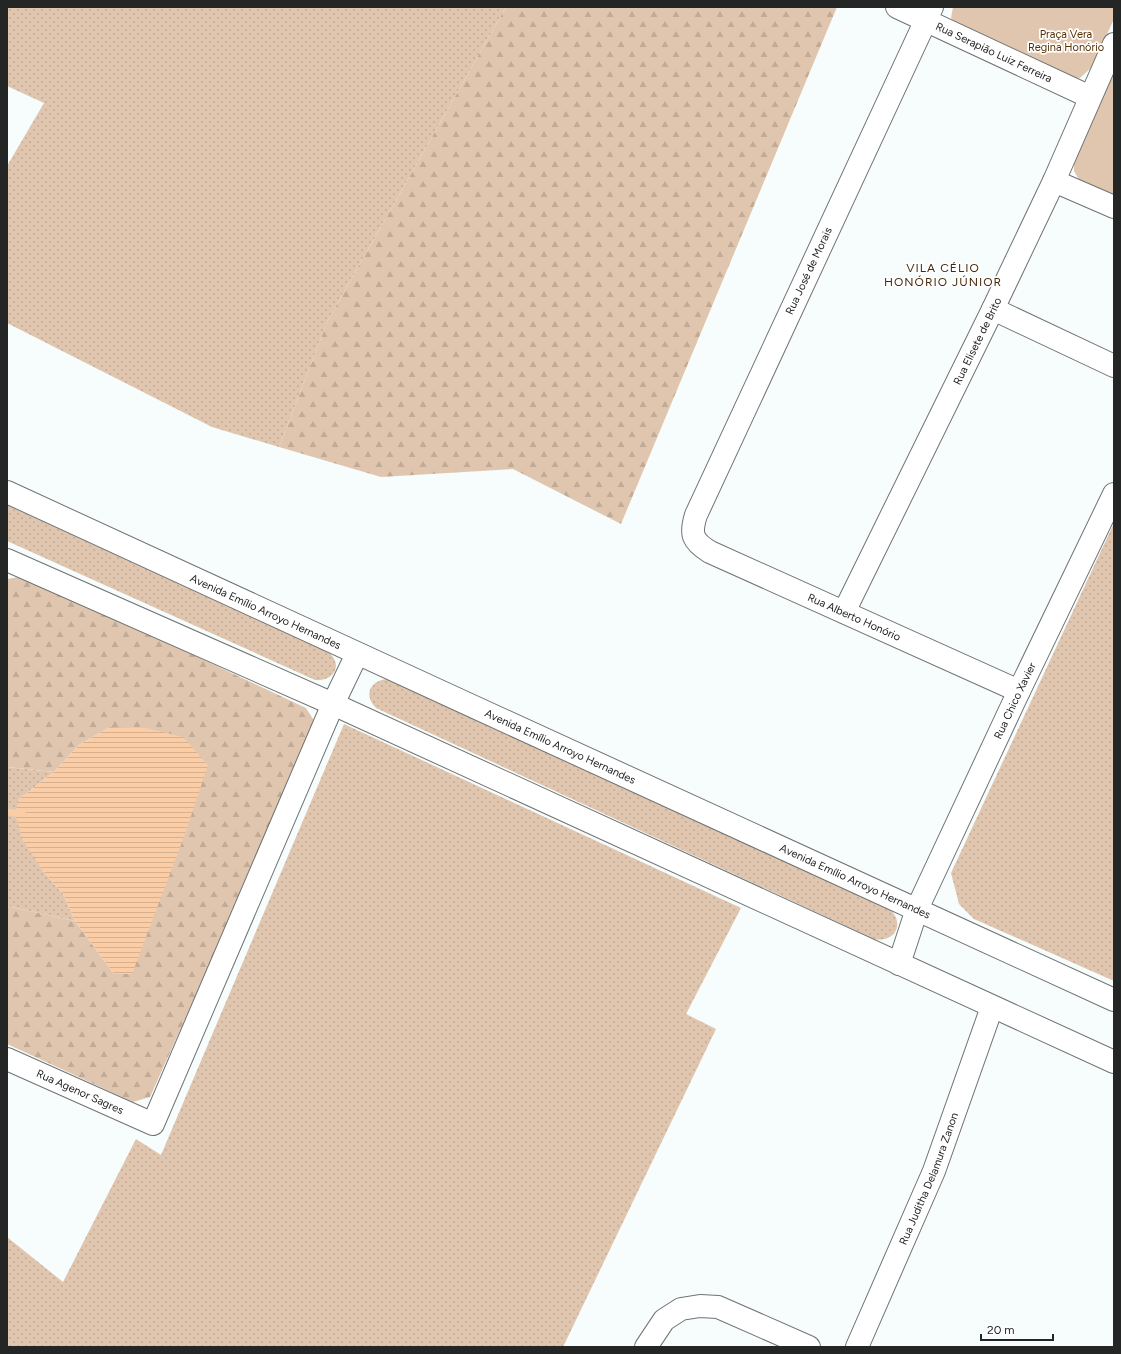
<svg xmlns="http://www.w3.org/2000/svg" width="1121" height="1354" font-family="Figtree,sans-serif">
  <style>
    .grass { fill: url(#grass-dots) }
    .forest { fill: url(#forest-firs) }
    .green { fill: #e1c6af }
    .water { fill: url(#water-rules) }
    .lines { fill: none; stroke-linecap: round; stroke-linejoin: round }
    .stream { stroke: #facda6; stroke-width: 7 }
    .street-casing { stroke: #6f7373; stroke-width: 24 }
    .secondary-casing { stroke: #6f7373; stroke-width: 24 }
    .street { stroke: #fff; stroke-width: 22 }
    .secondary { stroke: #fff; stroke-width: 22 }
    .labels { text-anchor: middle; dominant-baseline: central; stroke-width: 3.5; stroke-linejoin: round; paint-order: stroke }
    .park-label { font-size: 11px; fill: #572f00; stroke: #fff }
    .street-label { font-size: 11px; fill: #242525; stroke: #fff }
    .neighbourhood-label { font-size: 12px; letter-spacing: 1px; fill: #482b0e; stroke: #fff }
  </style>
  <defs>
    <pattern id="grass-dots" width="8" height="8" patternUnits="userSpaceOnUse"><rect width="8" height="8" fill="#e1c6af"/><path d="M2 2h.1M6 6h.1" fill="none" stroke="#c1aa96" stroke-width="1.8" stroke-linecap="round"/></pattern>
    <pattern id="forest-firs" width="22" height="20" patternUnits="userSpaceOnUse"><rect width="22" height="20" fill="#e1c6af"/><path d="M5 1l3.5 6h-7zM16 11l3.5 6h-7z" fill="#c1aa96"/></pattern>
    <pattern id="water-rules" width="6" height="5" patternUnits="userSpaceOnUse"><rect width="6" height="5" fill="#facda6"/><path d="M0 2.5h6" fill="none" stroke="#d6b08f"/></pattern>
  </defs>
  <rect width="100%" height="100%" fill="#f7fcfc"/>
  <!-- grass -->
  <path class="grass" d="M7 7H506L328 320 279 447 212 427 7 323V166L44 103 7 86Z
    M7 505 328 652C344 664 334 682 315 680L7 541Z
    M1114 523V981L974 919 959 904 951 873Z
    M388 679 887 907C906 920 897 944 874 939L376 708C363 695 370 680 388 679Z
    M344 724 741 908 686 1014 716 1029 563 1347H7V1237L63 1282 136 1139 161 1155Z
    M7 767 54 772 19 799 43 871 63 894 75 921 7 906Z"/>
  <!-- forest -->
  <path class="forest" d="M506 7H837L621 524 513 469 381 477 279 447 328 320Z
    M26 576 306 708 317 725 150 1097 133 1102 7 1044V906L75 921 114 974 146 728 110 727 79 745 54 772 7 767V579Z"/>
  <!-- green -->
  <path class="green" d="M953 7H1114V19L1092 67 1080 78H1068L961 30 951 18Z
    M1114 71V198L1081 183 1074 171V158Z"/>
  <!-- water -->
  <path class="water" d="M110 727 146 728 183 737 208 765 185 834 132 974H114L75 921 63 894 43 871 22 839 15 813 19 799 54 772 79 745Z"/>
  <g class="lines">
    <!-- stream -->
    <path class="stream" d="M7 812 15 813 22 812"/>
    <!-- street casing -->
    <g class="street-casing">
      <g id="street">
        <path id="s1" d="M897 7 1090 97"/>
        <path id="s2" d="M932 7 696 515C690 534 692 541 710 552L1019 691"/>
        <path d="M1054 181 1114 207"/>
        <path d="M993 309 1114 366"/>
        <path id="s3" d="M844 612 993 309 1054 181 1114 44"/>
        <path id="s4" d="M917 909 1019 691 1114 494"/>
        <path id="s5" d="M7 1059 153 1124 333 704"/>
        <path d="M646 1347 664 1320 681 1309 700 1306 718 1307 809 1347"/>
        <path id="s6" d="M857 1347 934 1171 992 1007"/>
      </g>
    </g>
    <!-- secondary casing -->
    <g class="secondary-casing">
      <g id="secondary">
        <path id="s7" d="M7 492C375 663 746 830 1114 1000"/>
        <path d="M7 560 333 704 1114 1062"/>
        <path d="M333 704 357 654"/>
        <path d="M899 964 917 909"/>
      </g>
    </g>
    <!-- street -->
    <use href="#street" class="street"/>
    <!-- secondary -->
    <use href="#secondary" class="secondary"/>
  </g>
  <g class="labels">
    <!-- park labels -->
    <g class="park-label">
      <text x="1066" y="34">Praça Vera<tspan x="1066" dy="13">Regina Honório</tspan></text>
    </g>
    <!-- street labels -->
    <g class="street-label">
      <text stroke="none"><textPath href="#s1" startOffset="107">Rua Serapião Luiz Ferreira</textPath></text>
      <text transform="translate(809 271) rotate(-65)">Rua José de Morais</text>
      <text stroke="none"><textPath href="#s3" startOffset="302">Rua Elisete de Brito</textPath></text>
      <text stroke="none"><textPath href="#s7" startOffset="285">Avenida Emílio Arroyo Hernandes</textPath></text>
      <text stroke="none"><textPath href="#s2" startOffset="763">Rua Alberto Honório</textPath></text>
      <text stroke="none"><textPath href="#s4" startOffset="230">Rua Chico Xavier</textPath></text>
      <text stroke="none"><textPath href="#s7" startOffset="609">Avenida Emílio Arroyo Hernandes</textPath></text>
      <text stroke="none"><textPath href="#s7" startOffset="933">Avenida Emílio Arroyo Hernandes</textPath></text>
      <text stroke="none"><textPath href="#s5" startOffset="80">Rua Agenor Sagres</textPath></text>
      <text stroke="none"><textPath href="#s6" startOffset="183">Rua Juditha Delamura Zanon</textPath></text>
    </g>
    <!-- neighbourhood labels -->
    <g class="neighbourhood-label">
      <text x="943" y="268">VILA CÉLIO<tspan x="943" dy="14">HONÓRIO JÚNIOR</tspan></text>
    </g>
  </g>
  <!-- border -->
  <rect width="1121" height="1354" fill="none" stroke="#242525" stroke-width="16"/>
  <!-- scale -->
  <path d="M981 1334v6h72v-6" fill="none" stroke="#242525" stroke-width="2"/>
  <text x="987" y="1334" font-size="12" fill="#242525" stroke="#ffffff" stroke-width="3" paint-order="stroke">20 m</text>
</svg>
